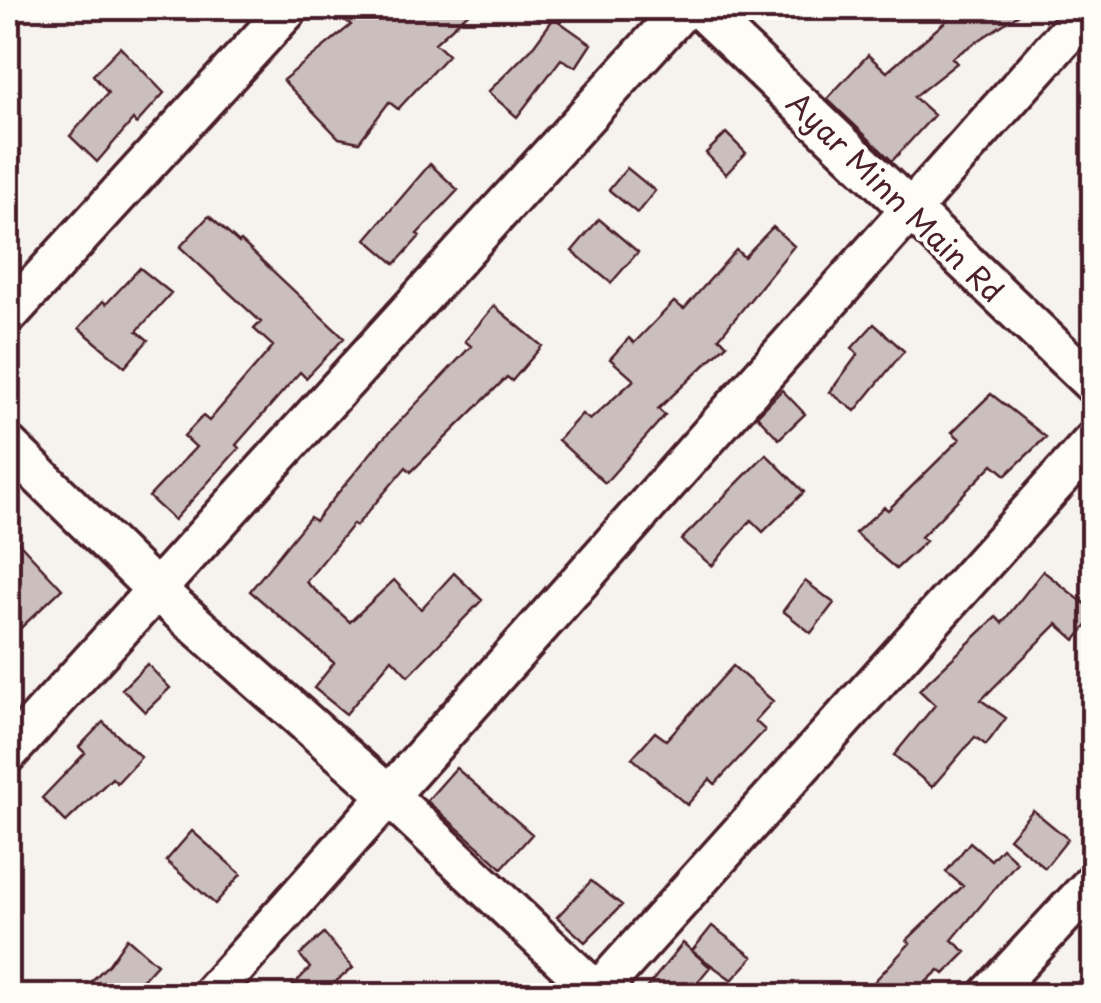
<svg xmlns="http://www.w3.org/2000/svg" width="1101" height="1003" font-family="'Playpen Sans',sans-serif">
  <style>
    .building { fill: #cbbfbe; stroke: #4a1f2b; stroke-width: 2.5 }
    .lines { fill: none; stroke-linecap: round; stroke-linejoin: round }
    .street-casing { stroke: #4a1f2b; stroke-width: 45 }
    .street { stroke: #fdfcf7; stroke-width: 38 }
    .labels { text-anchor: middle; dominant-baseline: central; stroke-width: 8; stroke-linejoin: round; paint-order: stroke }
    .street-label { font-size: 30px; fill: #4a1f2b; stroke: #fdfcf7 }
  </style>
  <rect width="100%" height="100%" fill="#f6f3ef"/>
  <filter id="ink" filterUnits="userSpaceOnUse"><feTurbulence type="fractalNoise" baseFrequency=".01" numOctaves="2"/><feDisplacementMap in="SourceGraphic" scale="20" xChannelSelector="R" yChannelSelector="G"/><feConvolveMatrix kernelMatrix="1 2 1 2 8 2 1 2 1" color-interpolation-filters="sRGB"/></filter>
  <g filter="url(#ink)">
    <!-- building -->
    <path class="building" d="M332 8H474L435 43 448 55 398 109 389 102 359 142 339 138 283 80 351 25Z
      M961 8H1028L952 58 957 63 914 97 934 115 892 161 827 99 868 55 887 72Z
      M554 18 591 44 576 67 561 59 517 117 488 92 532 48Z
      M120 47 164 93 136 124 133 120 97 162 70 136 108 93 93 75Z
      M726 133 746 153 726 174 706 153Z
      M430 164 458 190 417 234 420 236 395 264 366 239Z
      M627 168 655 191 637 213 609 190Z
      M209 216 239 243 241 241 344 338 306 378 300 372 236 445 239 448 174 520 149 497 196 447 184 436 203 416 209 421 273 346 254 329 261 322 180 247Z
      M599 219 638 252 611 283 572 251Z
      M773 227 794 246 719 338 727 344 658 409 665 415 605 483 558 440 582 414 590 420 634 380 610 359 629 338 634 343 674 302 684 309 736 250 744 257Z
      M140 268 171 293 137 331 148 340 125 367 79 328 103 301 106 304Z
      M494 306 542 346 512 381 507 377 411 472 406 467 356 526 353 524 306 582 350 622 394 580 421 609 454 573 482 600 408 676 392 659 346 714 314 688 334 663 250 591 310 517 315 521 380 442 471 346 465 341Z
      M874 324 904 351 855 411 830 392 858 354 852 348Z
      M782 390 805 414 779 439 757 416Z
      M991 394 1046 437 1006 475 993 464 921 537 926 541 896 569 855 533 884 507 888 510 960 439 952 432Z
      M766 454 804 492 763 532 751 520 712 566 681 540Z
      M8 531 62 589 8 640Z
      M1043 571 1094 611V617L1075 640 1057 624 981 700 1006 718 986 745 975 737 932 787 894 755 935 705 919 690 996 617 1002 623Z
      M805 581 834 603 811 633 783 611Z
      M147 664 170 688 145 712 122 689Z
      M733 666 773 701 755 721 765 730 715 784 710 779 687 805 632 758 655 732 666 740Z
      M103 722 141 757 117 783 112 778 66 822 42 798 85 753 79 747Z
      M456 768 532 834 502 868 427 801Z
      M1033 810 1068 839 1045 868 1009 838Z
      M192 831 241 874 215 904 166 861Z
      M970 842 991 860 1002 848 1017 862 952 940 966 952 944 974 939 970 911 996H861L910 943 907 940 963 886 946 872Z
      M591 881 622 905 585 942 557 917Z
      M712 926 753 957 732 980 692 951Z
      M324 933 353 968 317 996H283L310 968 300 955Z
      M127 938 157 964 128 996H76L109 964Z
      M683 943 710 967 686 996H640Z"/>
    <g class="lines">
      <!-- street casing -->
      <g class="street-casing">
        <path id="street" d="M699 8 1094 385
          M8 315 289 8
          M8 445 155 589 387 794 601 996
          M8 753 684 8
          M210 996 1090 8
          M594 996 1094 440
          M988 996 1094 882"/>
      </g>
      <!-- street -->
      <use href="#street" class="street"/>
    </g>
  </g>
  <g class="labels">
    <!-- street labels -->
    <g class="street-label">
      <text transform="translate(896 196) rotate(44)">Ayar Minn Main Rd</text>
    </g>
  </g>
  <!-- margin -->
  <rect width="1101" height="1003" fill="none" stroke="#fdfcf7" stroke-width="40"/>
  <rect x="20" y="20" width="1061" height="963" fill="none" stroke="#4a1f2b" stroke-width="4" filter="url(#ink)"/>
</svg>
